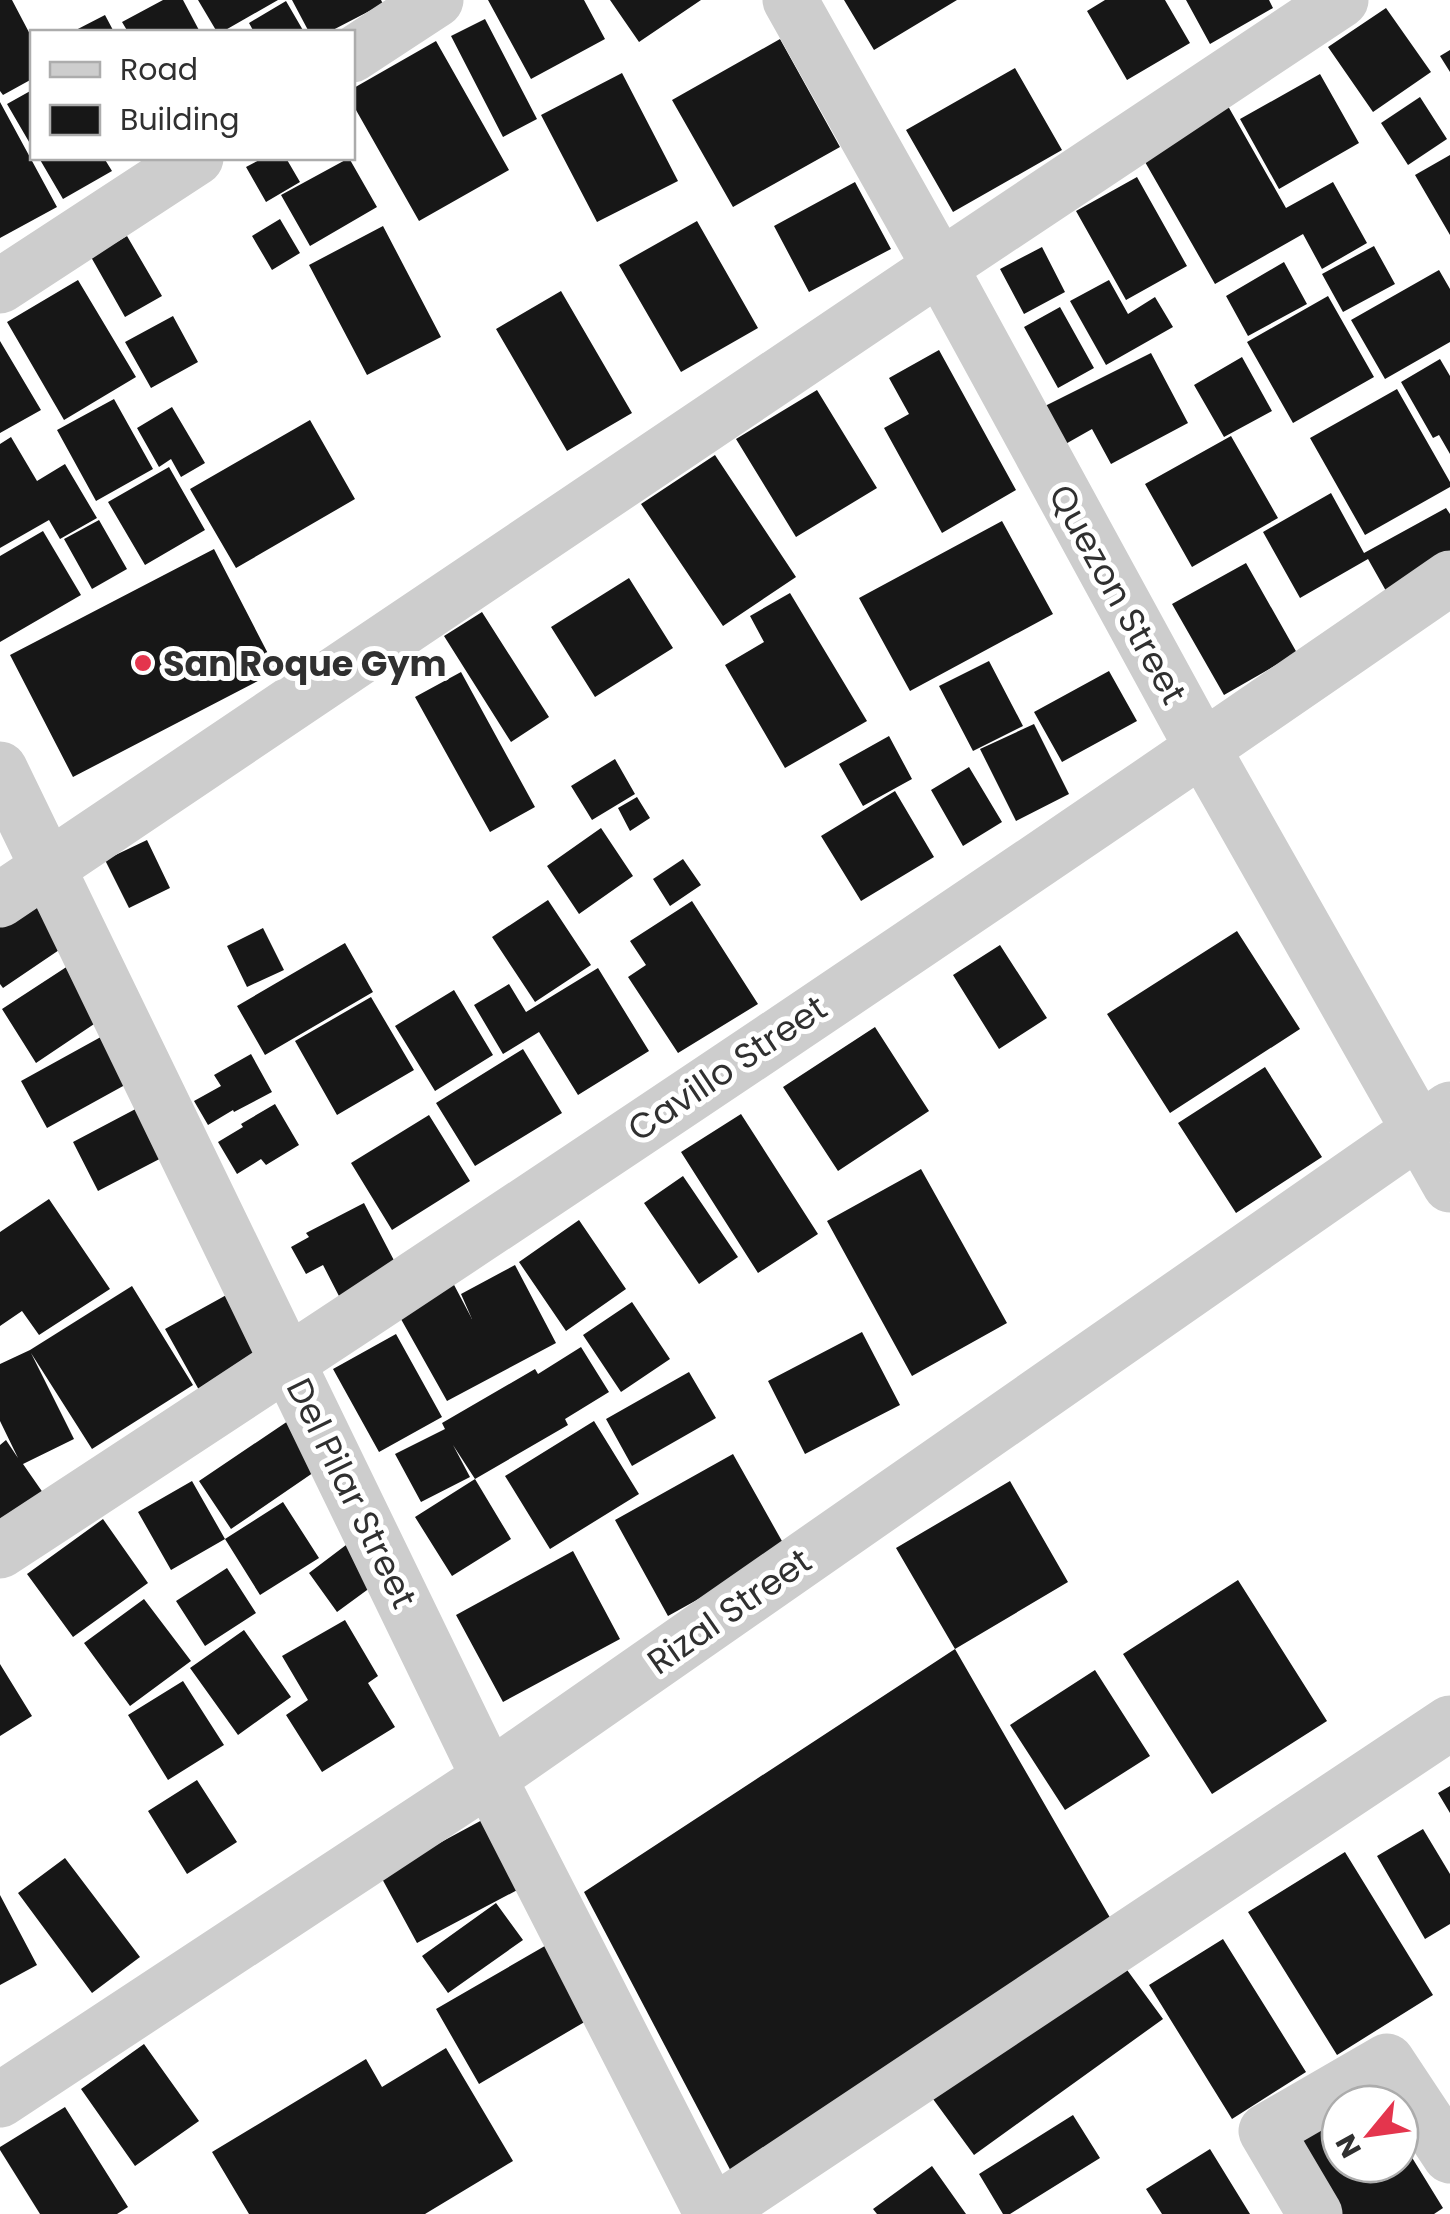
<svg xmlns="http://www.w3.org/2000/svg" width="1450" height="2214" font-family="Poppins,sans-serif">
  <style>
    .building { fill: #171717 }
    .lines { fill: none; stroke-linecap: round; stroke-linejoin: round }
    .minor { stroke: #cdcdcd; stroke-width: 55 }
    .poi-dot { fill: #e4354d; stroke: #fff; stroke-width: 4 }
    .labels { text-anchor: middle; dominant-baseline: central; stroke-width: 10; stroke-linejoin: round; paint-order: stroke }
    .street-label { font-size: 35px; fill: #303030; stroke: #fff }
    .poi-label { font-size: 35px; font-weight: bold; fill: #303030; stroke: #fff; text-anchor: start }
  </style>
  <rect width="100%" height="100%" fill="#fff"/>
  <!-- building -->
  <path class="building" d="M0 0H12L32 38V79L3 95 0 91Z
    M163 0H183L200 32H128L122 22Z
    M198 0H278L222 32H217Z
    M292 0H381L383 4 329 32H309Z
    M488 0H584L605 39 531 79Z
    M610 0H701L639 42Z
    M844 0H957L874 50Z
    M1105 0H1165L1190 43 1127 80 1087 11Z
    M1186 0H1269L1273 8 1210 44Z
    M286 1 304 32H254L249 23Z
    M1386 8 1431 72 1373 112 1328 47Z
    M105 15 114 32H72Z
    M485 19 537 119 503 137 451 36Z
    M780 39 840 147 733 207 672 100Z
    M436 41 509 170 419 221 352 103V89Z
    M1450 50V72L1440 56Z
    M1015 68 1062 150 953 212 906 130Z
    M622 73 678 181 597 222 541 115Z
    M1320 74 1359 143 1279 189 1240 119Z
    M32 90V147L7 104Z
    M1420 97 1447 139 1408 165 1381 123Z
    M1224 99 1286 208 1333 182 1367 243 1322 269 1303 234 1215 284 1137 148Z
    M0 102 57 207 0 238Z
    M1450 155V235L1415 175Z
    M39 158H104L112 171 63 199Z
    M263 158H286L300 182 266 202 246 167Z
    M349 158 377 207 310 246 281 195Z
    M1137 177 1187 266 1126 300 1076 211Z
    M855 182 891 249 809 292 774 226Z
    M280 219 300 253 272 270 252 236Z
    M697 221 758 328 681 372 619 265Z
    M383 226 441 337 367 375 309 265Z
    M127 236 162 296 125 317 91 257Z
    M1374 246 1395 284 1343 312 1322 274Z
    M1042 247 1065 292 1024 314 1000 269Z
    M1284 262 1307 304 1248 336 1226 296Z
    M1439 270 1450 289V342L1385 379 1351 320Z
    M78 280 136 377 64 420 7 322Z
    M1109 280 1128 314 1155 297 1173 327 1106 365 1070 301Z
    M561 291 632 413 567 451 496 329Z
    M1328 296 1374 377 1293 423 1247 342Z
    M1060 307 1094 368 1058 388 1024 327Z
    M173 316 198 362 151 388 125 342Z
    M0 341 41 410 0 433Z
    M939 350 1016 490 942 533 884 428 909 414 889 378Z
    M1151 353 1188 423 1111 464 1092 429 1062 446 1041 408Z
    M1242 357 1272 411 1224 437 1194 385Z
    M1440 359 1450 376V454L1439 435 1433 438 1401 382Z
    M1397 389 1450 482V487L1365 535 1310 438Z
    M817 390 877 488 796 537 736 439Z
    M114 399 153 469 96 501 57 430Z
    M172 407 205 463 181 477 171 459 159 467 137 428Z
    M310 420 355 499 236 568 190 489Z
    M1231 436 1278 518 1192 567 1145 484Z
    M11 437 37 481 65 464 97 518 60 539 49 520 0 548V444Z
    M715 455 796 577 723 626 641 504Z
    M169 467 205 530 145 565 108 502Z
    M1331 493 1364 553 1446 508 1450 514V564L1390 598 1368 559 1300 598 1263 532Z
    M99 520 127 569 92 589 64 539Z
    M1002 521 1053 614 910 691 859 598Z
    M43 531 81 595 0 642V556Z
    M214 549 277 671 73 777 10 655Z
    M1246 563 1297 653 1224 695 1172 604Z
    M629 578 673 648 595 697 551 627Z
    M790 593 867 721 785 768 725 665 764 642 750 616Z
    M482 612 549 717 511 742 444 636Z
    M989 661 1023 726 973 751 939 686Z
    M1109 671 1137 721 1062 762 1034 712Z
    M461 672 535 807 490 832 415 697Z
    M1034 724 1069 794 1016 821 980 749Z
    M889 736 912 779 863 806 839 764Z
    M615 759 635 794 592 820 571 786Z
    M969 767 1002 822 963 846 931 790Z
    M895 791 934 857 861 901 821 836Z
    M637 797 650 818 630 831 618 808Z
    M601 828 633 876 579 914 547 866Z
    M147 840 170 888 129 908 105 860Z
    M683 859 701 885 670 906 653 879Z
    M30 895 65 946 3 988 0 984V916Z
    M548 900 591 965 535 1002 492 937Z
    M692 901 758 1004 678 1053 628 977 646 965 630 941Z
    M263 928 284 970 247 987 227 946Z
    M1237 931 1300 1029 1170 1113 1107 1014Z
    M345 943 373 992 265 1055 237 1006Z
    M1000 945 1047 1018 999 1049 953 975Z
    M71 964 106 1016 36 1063 2 1009Z
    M598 968 649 1051 578 1095 539 1032 503 1054 474 1005 509 984 526 1012Z
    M454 990 493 1055 435 1091 395 1026Z
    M371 997 414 1070 337 1115 295 1041Z
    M875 1027 929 1111 838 1171 783 1087Z
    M108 1033 134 1080 47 1128 21 1081Z
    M523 1049 562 1113 475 1166 436 1103Z
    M251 1054 272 1092 234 1112 233 1110 208 1125 194 1101 221 1086 214 1075Z
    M1265 1067 1322 1157 1236 1213 1178 1123Z
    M145 1104 171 1153 98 1191 73 1142Z
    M275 1104 299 1145 266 1165 261 1159 237 1174 218 1142 243 1127 241 1124Z
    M741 1114 818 1234 758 1273 681 1152Z
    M429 1115 470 1181 392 1230 351 1163Z
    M921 1169 1007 1323 912 1376 827 1221Z
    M683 1176 738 1257 699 1284 644 1203Z
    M49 1199 110 1289 39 1335 22 1311 0 1326V1232Z
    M364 1203 398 1268 340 1298 323 1265 306 1274 291 1247 309 1237 306 1233Z
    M579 1220 626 1289 566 1331 519 1262Z
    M515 1265 556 1343 447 1401 397 1312 452 1281 472 1319 461 1294Z
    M132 1286 193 1385 92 1449 31 1353 74 1439 23 1464 48 1500 0 1534V1445L6 1440 18 1458 0 1421V1364L30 1350Z
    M239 1288 278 1358 204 1399 165 1329Z
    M632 1302 670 1359 621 1392 583 1335Z
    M862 1332 900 1405 805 1454 768 1381Z
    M396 1334 442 1417 379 1452 333 1369Z
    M581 1347 609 1392 565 1419 568 1425 475 1479 453 1445 470 1477 421 1502 395 1454 445 1429 442 1423 535 1369 538 1374Z
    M689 1372 716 1418 632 1466 606 1419Z
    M291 1419 323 1466 231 1529 199 1481Z
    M594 1421 639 1494 550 1549 505 1476Z
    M733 1454 787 1550 668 1616 615 1520Z
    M475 1479 511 1539 452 1576 415 1517Z
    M192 1481 225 1539 171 1570 138 1512Z
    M1010 1481 1068 1582 955 1649 1112 1921 735 2179 584 1892 955 1649 896 1548Z
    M283 1502 319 1558 260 1595 225 1539Z
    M103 1519 148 1583 73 1637 27 1574Z
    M350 1542 378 1582 337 1612 309 1573Z
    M573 1551 620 1639 503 1702 456 1615Z
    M227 1568 256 1613 205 1646 176 1601Z
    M1238 1580 1327 1721 1212 1794 1123 1654Z
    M144 1599 191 1661 130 1706 84 1643Z
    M345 1620 378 1676 368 1683 395 1727 322 1772 286 1715 308 1700 282 1656Z
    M244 1630 291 1697 238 1735 190 1668Z
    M0 1664 32 1716 0 1736Z
    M1095 1670 1150 1756 1065 1810 1010 1725Z
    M183 1681 224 1745 168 1780 128 1715Z
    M197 1780 237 1842 187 1874 148 1811Z
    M1450 1786V1813L1438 1793Z
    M484 1819 521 1888 417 1943 380 1875Z
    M1423 1829 1450 1874V1924L1425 1939 1377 1856Z
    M1345 1852 1433 1995 1337 2055 1248 1912Z
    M65 1858 140 1957 92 1993 18 1893Z
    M0 1895 37 1965 0 1985Z
    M496 1903 523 1940 448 1993 422 1956Z
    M1223 1939 1306 2072 1232 2119 1149 1985Z
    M550 1943 593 2017 479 2084 436 2009Z
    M1122 1963 1163 2019 974 2155 933 2099Z
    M144 2044 199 2121 135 2166 81 2089Z
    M446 2048 513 2161 425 2214H249L212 2152 366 2059 382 2087Z
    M65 2107 128 2207 117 2214H40L0 2150V2147Z
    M1073 2115 1100 2158 1010 2214H1003L979 2174Z
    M1340 2116V2164H1400V2138L1443 2208 1434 2214H1340L1296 2143Z
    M1210 2149 1250 2214H1162L1146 2189Z
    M932 2166 966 2214H877L873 2209Z"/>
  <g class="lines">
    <!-- minor -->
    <path class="minor" d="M790 0 940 267 1203 749 1450 1185
      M352 55 436 0
      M0 286 196 158
      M0 769 489 1778 712 2214
      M0 900 940 267 1341 0
      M0 1551C487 1233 972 909 1450 578
      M0 2100 489 1778 1450 1109
      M712 2214 1450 1723
      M1315 2214 1266 2131 1387 2061 1450 2156"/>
  </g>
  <!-- markers -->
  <circle class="poi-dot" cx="143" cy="663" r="10"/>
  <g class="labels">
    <!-- street labels -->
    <g class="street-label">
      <text transform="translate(1118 594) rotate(61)">Quezon Street</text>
      <text transform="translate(727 1068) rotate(-34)">Cavillo Street</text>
      <text transform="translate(352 1493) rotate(64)">Del Pilar Street</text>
      <text transform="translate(729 1611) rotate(-35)">Rizal Street</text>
    </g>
    <!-- poi labels -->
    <g class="poi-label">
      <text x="163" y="663">San Roque Gym</text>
    </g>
  </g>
  <!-- legend -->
  <rect x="30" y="30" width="325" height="130" fill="#ffffff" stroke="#acacac" stroke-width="2.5"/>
  <rect x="50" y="62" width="50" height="15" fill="#cdcdcd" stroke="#acacac" stroke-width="2.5"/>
  <text x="120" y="80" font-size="30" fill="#303030">Road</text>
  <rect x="50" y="105" width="50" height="30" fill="#171717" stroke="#acacac" stroke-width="2.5"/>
  <text x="120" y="130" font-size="30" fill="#303030">Building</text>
  <!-- north arrow -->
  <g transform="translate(1370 2134) rotate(241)"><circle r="48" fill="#ffffff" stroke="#acacac" stroke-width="2.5"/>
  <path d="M0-8L18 38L0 25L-18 38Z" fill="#e4354d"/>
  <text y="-15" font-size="28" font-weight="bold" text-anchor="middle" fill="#303030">N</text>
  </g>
</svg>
